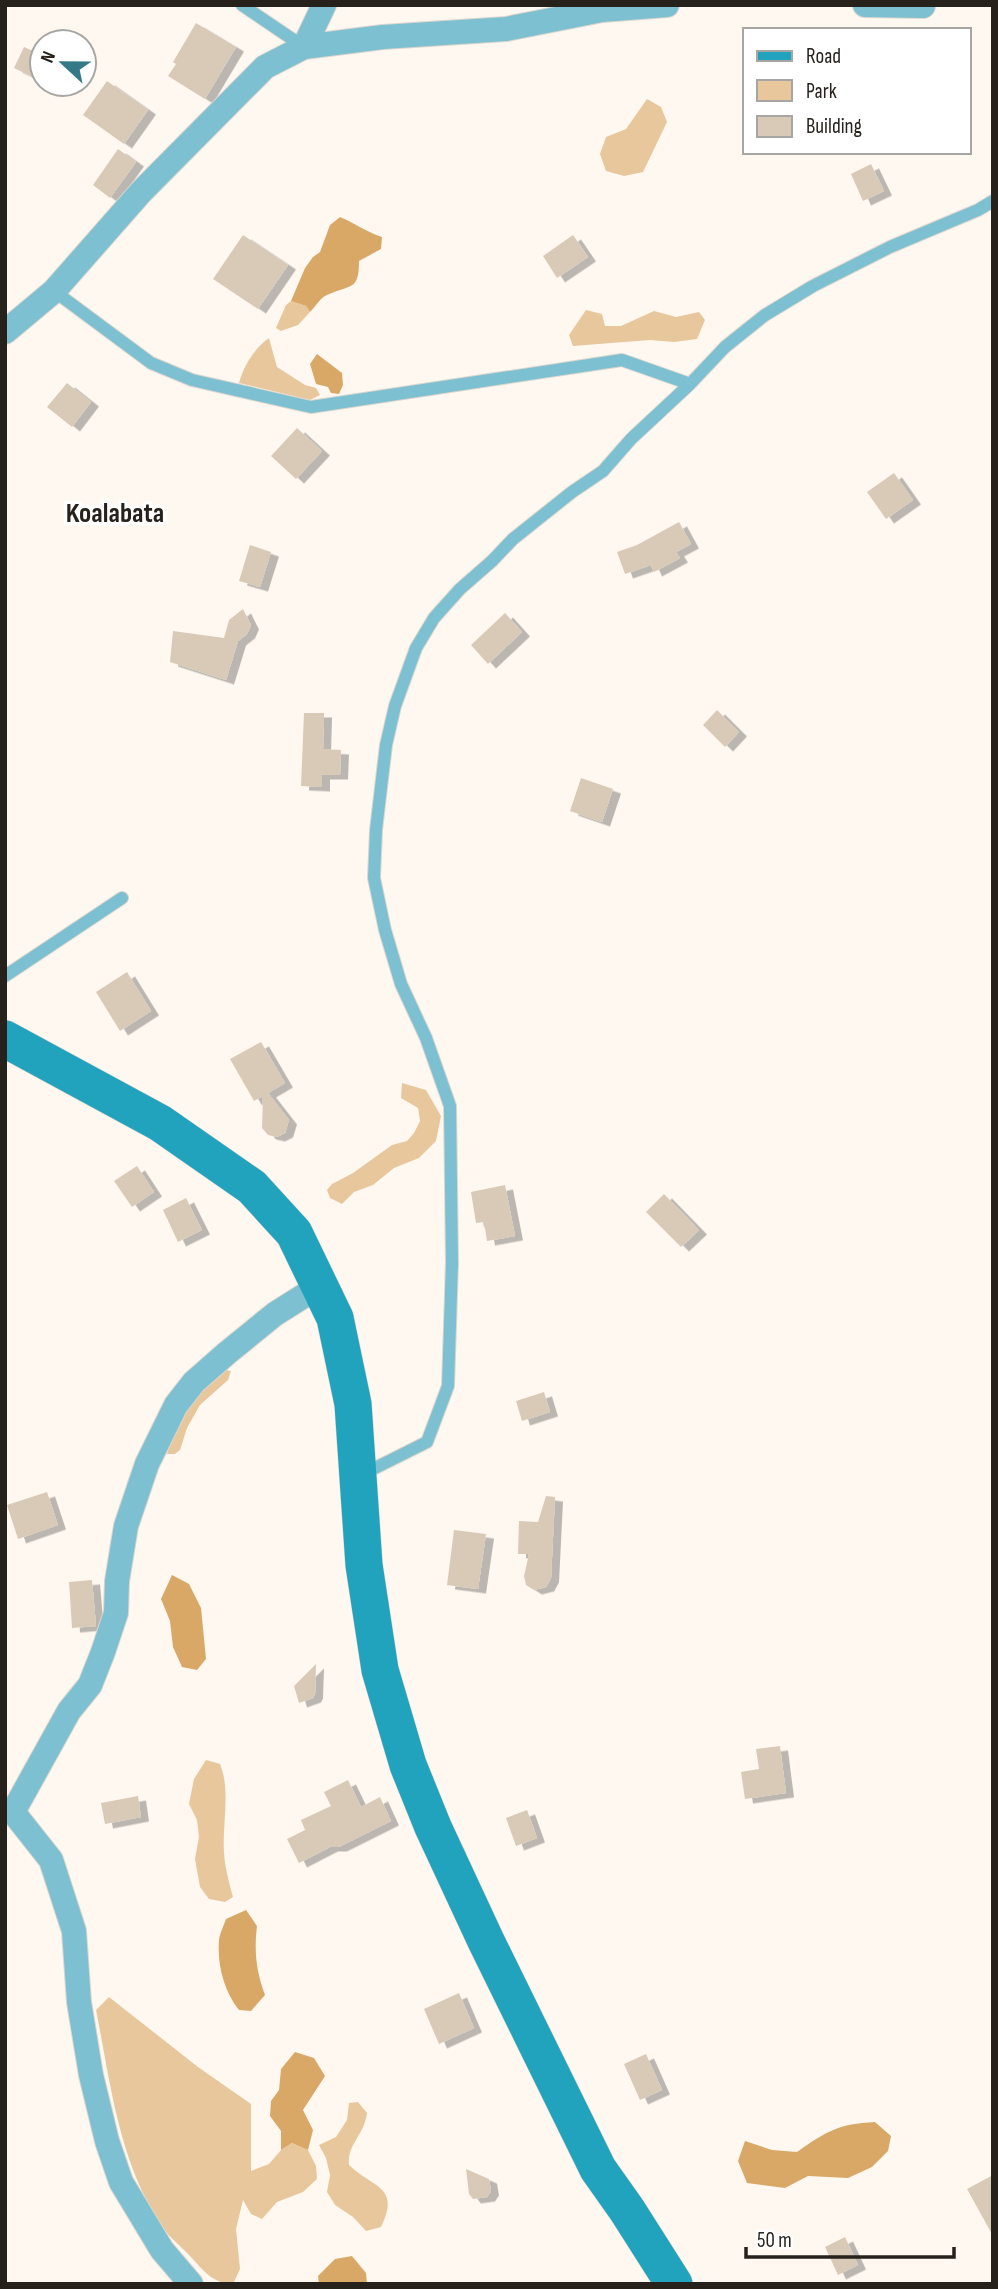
<svg xmlns="http://www.w3.org/2000/svg" width="998" height="2289" font-family="'Sofia Sans Condensed',sans-serif">
  <style>
    .green { fill: #e8c79d }
    .forest { fill: #d9a866 }
    .building { fill: #d9cab7; filter: url(#shadow) }
    .lines { fill: none; stroke-linecap: round; stroke-linejoin: round }
    .lane-casing { stroke: #dcd6ce; stroke-width: 14 }
    .street-casing { stroke: #dcd6ce; stroke-width: 26 }
    .secondary-casing { stroke: #dcd6ce; stroke-width: 38 }
    .lane { stroke: #7cc0d1; stroke-width: 12 }
    .street { stroke: #7cc0d1; stroke-width: 24 }
    .secondary { stroke: #22a3bd; stroke-width: 37 }
    .labels { text-anchor: middle; dominant-baseline: central; stroke-width: 7; stroke-linejoin: round; paint-order: stroke }
    .district-label { font-size: 28px; font-weight: bold; fill: #26211a; stroke: #fff }
  </style>
  <defs>
    <filter id="shadow"><feDropShadow dx="8" dy="4.5" stdDeviation="0" flood-color="#0004"/></filter>
  </defs>
  <rect width="100%" height="100%" fill="#fff8f0"/>
  <!-- green -->
  <path class="green" d="M647 99 661 107 667 122 643 172 624 176 606 171 600 154 606 137 626 129Z
    M291 301 306 306 310 312 298 325 281 331 276 328 286 305Z
    M586 310 602 314 605 326H621L654 311 676 317 699 312 705 320 697 339 674 342 650 340 573 346 569 335Z
    M269 338 277 367 305 385 316 388 320 395 310 400 239 383C244 365 254 349 269 338Z
    M402 1083 426 1090 441 1116 436 1141 419 1158 394 1168 373 1185 354 1192 342 1204 330 1198 327 1190 332 1184 353 1173 392 1145 407 1141 414 1133 420 1121 418 1108 401 1098Z
    M221 1369 231 1371 228 1380 200 1405 187 1428 180 1450 175 1454H167L176 1422Z
    M206 1760 220 1764C231 1791 222 1824 224 1853 225 1868 229 1882 233 1897L225 1902 209 1899 200 1887 195 1859 199 1837 197 1820 189 1804 194 1779Z
    M109 1997 198 2067 251 2104V2171L269 2164 281 2150 292 2143 308 2150 316 2166 317 2179 303 2192 277 2202 262 2219 251 2214 243 2200 236 2229 240 2269 233 2284C213 2284 203 2270 190 2256 182 2247 171 2239 164 2229 119 2165 111 2085 96 2010Z
    M358 2102 367 2113C364 2136 347 2144 349 2165 373 2188 401 2186 381 2227L366 2231 353 2217 335 2205 327 2192 330 2175 326 2158 319 2145 336 2137 347 2120 349 2103Z"/>
  <!-- forest -->
  <path class="forest" d="M340 217C355 223 366 232 382 237L381 249 359 261C359 292 350 284 327 295 320 298 316 306 310 312L306 306 291 301 305 268 313 257 320 252 330 225Z
    M317 354 342 373 343 385 339 394 331 393 328 387 316 384 310 364Z
    M172 1575 189 1584 201 1608 206 1659 197 1670 182 1667 173 1647 170 1621 161 1599Z
    M246 1910 257 1926C254 1951 256 1971 265 1995L251 2011 239 2010C224 1991 217 1965 219 1940 220 1933 224 1925 226 1919Z
    M295 2052 314 2058 325 2076 303 2110 313 2130 308 2150 292 2143 281 2150V2131L270 2116 271 2101 279 2090 281 2069Z
    M875 2122 891 2136 888 2151 872 2167 848 2178 808 2176 785 2188 747 2183 738 2161 745 2141 772 2150 797 2152C827 2131 838 2124 875 2122Z
    M352 2256 366 2273 367 2284H319L318 2276 335 2259Z"/>
  <!-- building -->
  <path class="building" d="M196 23 236 47 205 99 168 76 176 64 173 62Z
    M24 47 42 55V63L35 78 14 68Z
    M107 81 148 110 124 144 83 115Z
    M118 149 136 162 110 198 93 185Z
    M871 164 884 191 863 201 851 174Z
    M243 235 288 265 258 309 213 279Z
    M573 235 588 257 557 278 543 256Z
    M67 383 91 402 72 427 47 407Z
    M297 428 322 451 296 479 271 456Z
    M894 473 913 500 886 519 867 492Z
    M679 522 691 544 676 552 680 558 654 572 651 565 625 574 617 552 637 545Z
    M250 545 271 552 260 587 239 581Z
    M243 609 251 625 247 634 238 641 226 680 170 662 173 631 224 638 229 620Z
    M505 613 522 632 488 664 471 645Z
    M717 710 739 732 725 747 703 725Z
    M304 713H324L323 749 341 750 340 775H322V787L301 786Z
    M581 778 613 789 602 822 570 811Z
    M127 972 151 1011 120 1031 96 992Z
    M261 1042 285 1083 268 1093 289 1120 285 1133 277 1137 268 1135 262 1128 263 1096 254 1101 230 1059Z
    M137 1166 154 1192 132 1207 114 1181Z
    M505 1185 515 1236 487 1241 484 1222 476 1223 471 1192Z
    M664 1194 699 1230 681 1247 646 1212Z
    M186 1198 202 1230 178 1242 163 1210Z
    M544 1392 550 1412 522 1421 516 1401Z
    M47 1492 58 1525 18 1539 7 1505Z
    M546 1496 555 1497 551 1578 546 1587 534 1590 526 1585 524 1576 529 1554H518L519 1521 538 1522Z
    M454 1530 486 1534 478 1589 447 1585Z
    M92 1580 96 1626 72 1628 69 1582Z
    M316 1664 315 1694 313 1698 299 1703 294 1686Z
    M780 1746 786 1793 745 1799 741 1772 759 1769 756 1749Z
    M348 1780 361 1807 380 1797 391 1821 339 1847H330L299 1863 287 1839 305 1830 301 1820 331 1806 324 1792Z
    M138 1796 141 1817 105 1824 101 1803Z
    M527 1810 537 1838 516 1846 506 1818Z
    M459 1993 474 2028 439 2044 424 2009Z
    M646 2054 662 2090 640 2100 624 2064Z
    M466 2169 489 2179 491 2191 487 2197 473 2199 469 2194Z
    M993 2175V2236L967 2189Z
    M845 2237 858 2265 838 2275 825 2247Z"/>
  <g class="lines">
    <!-- lane casing -->
    <g class="lane-casing">
      <path id="lane" d="M242 5 304 47
        M54 291 151 363 192 380 311 407 622 360 690 384
        M5 976 122 898
        M361 1475 427 1442 448 1386 452 1263 450 1106 426 1038 401 984 385 930 374 878 376 830 386 745 395 706 416 648 434 618 460 589 492 561 513 539 572 492 603 471 631 439 690 384 725 347 765 315 813 286 890 247 978 210 993 201"/>
    </g>
    <!-- street casing -->
    <g class="street-casing">
      <path id="street" d="M865 5 923 6
        M304 47 324 5
        M5 332 54 291 141 192 265 67 304 47 383 37 506 29 602 10 667 5
        M191 2284 162 2250 121 2182 107 2141 91 2075 79 2002 74 1931 51 1860 13 1812 69 1711 90 1685 103 1652 116 1613 117 1581 126 1526 147 1464 176 1405 194 1382 227 1353 275 1314 321 1285"/>
    </g>
    <!-- secondary casing -->
    <g class="secondary-casing">
      <path id="secondary" d="M5 1039 160 1123 252 1187 294 1233 335 1318 353 1404 364 1565 380 1670 408 1765 433 1827 486 1941 598 2169 627 2210 674 2284"/>
    </g>
    <!-- lane -->
    <use href="#lane" class="lane"/>
    <!-- street -->
    <use href="#street" class="street"/>
    <!-- secondary -->
    <use href="#secondary" class="secondary"/>
  </g>
  <g class="labels">
    <!-- district labels -->
    <g class="district-label">
      <text x="115" y="513">Koalabata</text>
    </g>
  </g>
  <!-- border -->
  <rect width="998" height="2289" fill="none" stroke="#26211a" stroke-width="14"/>
  <!-- legend -->
  <rect x="743" y="28" width="228" height="126" fill="#ffffff" stroke="#a8a6a3" stroke-width="2"/>
  <rect x="757" y="51" width="35" height="10" fill="#22a3bd" stroke="#a8a6a3" stroke-width="2"/>
  <text x="806" y="63" font-size="21" fill="#26211a">Road</text>
  <rect x="757" y="80" width="35" height="21" fill="#e8c79d" stroke="#a8a6a3" stroke-width="2"/>
  <text x="806" y="98" font-size="21" fill="#26211a">Park</text>
  <rect x="757" y="116" width="35" height="21" fill="#d9cab7" stroke="#a8a6a3" stroke-width="2"/>
  <text x="806" y="133" font-size="21" fill="#26211a">Building</text>
  <!-- north arrow -->
  <g transform="translate(63 63) rotate(292)"><circle r="33" fill="#ffffff" stroke="#a8a6a3" stroke-width="2"/>
  <path d="M0-5L12 26L0 18L-12 26Z" fill="#357989"/>
  <text y="-10" font-size="19" font-weight="bold" text-anchor="middle" fill="#26211a">N</text>
  </g>
  <!-- scale -->
  <path d="M746 2247v10h208v-10" fill="none" stroke="#26211a" stroke-width="3.5"/>
  <text x="757" y="2247" font-size="21" fill="#26211a" stroke="#ffffff" stroke-width="5" paint-order="stroke">50 m</text>
</svg>
